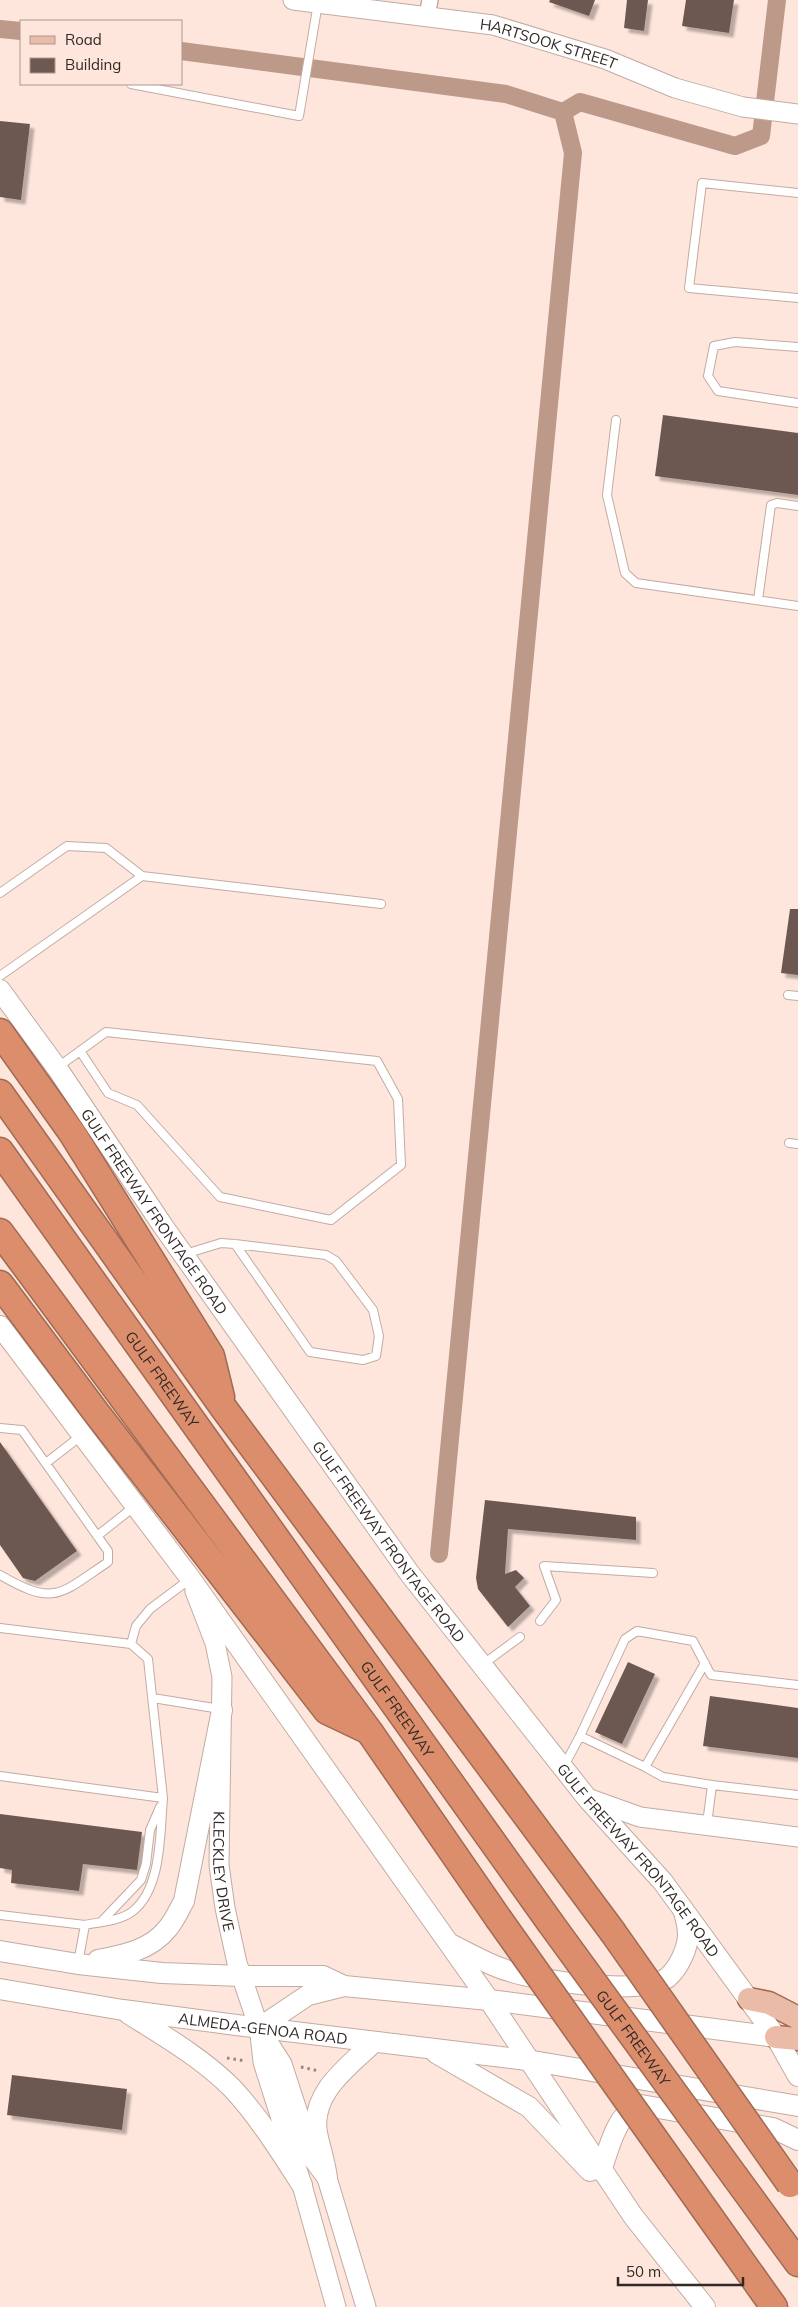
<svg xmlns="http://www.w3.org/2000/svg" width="798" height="2307" font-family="Mulish,sans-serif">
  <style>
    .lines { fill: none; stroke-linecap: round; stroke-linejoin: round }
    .canal { stroke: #bd998a; stroke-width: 18 }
    .building { fill: #6d5951; filter: url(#shadow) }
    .service-casing { stroke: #c2aba2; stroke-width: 10 }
    .minor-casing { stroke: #c2aba2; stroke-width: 18 }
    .tertiary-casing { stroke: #c2aba2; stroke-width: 21 }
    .secondary-casing { stroke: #c2aba2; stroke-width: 22 }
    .primary-casing { stroke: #a06a54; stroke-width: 25 }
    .motorway-casing { stroke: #a06a54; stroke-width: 29 }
    .path { stroke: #95857e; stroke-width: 3; stroke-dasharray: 2.5 4; stroke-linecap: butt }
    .service { stroke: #fff; stroke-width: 8 }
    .minor { stroke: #fff; stroke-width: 15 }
    .tertiary { stroke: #fff; stroke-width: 19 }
    .secondary { stroke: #fff; stroke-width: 20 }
    .primary { stroke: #eabba7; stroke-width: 22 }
    .motorway { stroke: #dc8d6c; stroke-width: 26 }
    .motorway-bridge-casing { stroke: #a06a54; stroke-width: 29; stroke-linecap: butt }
    .motorway-bridge { stroke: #dc8d6c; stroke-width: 26 }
    .labels { text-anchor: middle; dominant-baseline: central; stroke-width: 5; stroke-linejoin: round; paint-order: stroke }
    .street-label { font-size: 15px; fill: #322926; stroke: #fee6dc }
  </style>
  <defs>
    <filter id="shadow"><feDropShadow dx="4.5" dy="4.5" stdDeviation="1" flood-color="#0004"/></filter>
  </defs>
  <rect width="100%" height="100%" fill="#fee6dc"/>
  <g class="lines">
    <!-- canal -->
    <path class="canal" d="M0 29 21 31
      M181 51 506 94 563 112 580 102 735 146 761 136 777 0
      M439 1554 573 153 563 112"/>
  </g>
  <!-- building -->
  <path class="building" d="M550 0H595L589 16 549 2Z
    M627 0H648L644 31 624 28Z
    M686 0H734L729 33 682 26Z
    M0 121 30 124 21 200 0 197Z
    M663 415 798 433V495L655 476Z
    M790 909H798V975L781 973Z
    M0 1442 77 1551 35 1581 23 1578 0 1545Z
    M485 1500 636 1517V1540L508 1529 505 1574 516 1570 524 1578 515 1587 530 1606 508 1627 478 1589 476 1578Z
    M628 1662 655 1674 622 1744 595 1732Z
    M710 1696 798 1708V1758L703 1746Z
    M0 1814 142 1832 137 1870 83 1864 79 1891 11 1883 12 1870 0 1868Z
    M12 2075 127 2089 122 2130 7 2115Z"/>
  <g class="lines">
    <!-- service casing -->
    <g class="service-casing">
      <path id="service" d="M131 84 299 116 318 3
        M798 193 702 183 689 288 798 298
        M798 347 735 342 714 346 708 376 718 391 798 403
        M616 420 607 495 625 573 636 583 798 606
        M758 600 771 505 777 503 798 506
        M0 893 67 846 106 848 142 876 381 904
        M0 976 142 876
        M788 995 798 996
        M58 1067 106 1032 377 1061 398 1099 401 1165 331 1220 220 1197 137 1105 108 1093 80 1051
        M789 1143 798 1144
        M185 1254 221 1243 235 1244 326 1255 336 1261 373 1310 379 1336 376 1356 363 1360 310 1352 235 1244
        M0 1428 22 1430 108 1551V1562C60 1594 55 1607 0 1575
        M46 1463 82 1435
        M97 1536 135 1506
        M540 1621 556 1600 544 1566 653 1573
        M0 1628 131 1644 136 1626 150 1609 190 1579
        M482 1665 520 1637
        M153 1698 220 1709
        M580 1736 645 1767 705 1663
        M564 1766 580 1736 625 1639 637 1631 693 1641 711 1675 798 1685
        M645 1767 663 1777 712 1785
        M0 1776 163 1798 148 1659 131 1644
        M707 1824 712 1785 798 1795
        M0 1915 85 1925
        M102 1921 141 1880 146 1864 150 1830 160 1807
        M78 1963 85 1925C99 1922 121 1921 133 1911 162 1888 160 1832 163 1798"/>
    </g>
    <!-- minor casing -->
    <g class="minor-casing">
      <path id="minor" d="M427 16 430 0"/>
    </g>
    <!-- tertiary casing -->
    <g class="tertiary-casing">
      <g id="tertiary">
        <path id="s1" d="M293 0 493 25 605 59 675 88 743 107 798 114"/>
        <path id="s2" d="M195 1591 215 1643 222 1677 219 1865 225 1908 237 1963 259 2028 282 2064 313 2159 327 2178 366 2307"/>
        <path d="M587 1798 640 1817 798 1837"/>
        <path d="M260 2034 263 2062 302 2185 336 2307"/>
      </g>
    </g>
    <!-- secondary casing -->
    <g class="secondary-casing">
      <g id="secondary">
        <path id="s3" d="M0 990 57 1068 163 1226 410 1574 587 1798 663 1882 776 2037 798 2076"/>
        <path d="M0 1326 190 1578 489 2000 633 2216 705 2307"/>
        <path d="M450 1944C469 1953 488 1965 509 1971 538 1981 642 1996 667 1978 678 1969 688 1949 688 1934 688 1927 686 1919 684 1912"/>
        <path d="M0 1951 78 1964 162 1973 241 1976H323L344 1986 489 2000 776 2037"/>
        <path d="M98 1960C124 1955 151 1950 168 1928 174 1921 179 1910 184 1901L222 1710"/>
        <path id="s4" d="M0 1989 123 2010 236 2025 527 2060 798 2106"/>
        <path d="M129 2014C164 2036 202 2058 232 2088 259 2117 280 2151 302 2185"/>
        <path d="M259 2028 308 1995 344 1986"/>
        <path d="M436 2053 529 2107 590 2171"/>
        <path d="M601 2171C609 2149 616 2112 641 2105L773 2128 798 2140"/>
        <path d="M327 2178C325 2162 320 2148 317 2133 310 2093 349 2066 374 2042"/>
      </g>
    </g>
    <!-- primary casing -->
    <g class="primary-casing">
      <path id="primary" d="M749 1999 769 2003 798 2018
        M776 2037 798 2039"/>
    </g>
    <!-- motorway casing -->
    <g class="motorway-casing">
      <g id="motorway">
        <path d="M0 1032 72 1133 211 1356 221 1397"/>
        <path d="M0 1093 225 1410 612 1931"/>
        <path id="s5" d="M0 1151 549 1921"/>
        <path d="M0 1232 369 1731 498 1918"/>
        <path d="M0 1284 95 1411 327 1711 367 1730"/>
        <path d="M676 2169 774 2307"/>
        <path d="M736 2178 798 2263"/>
      </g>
    </g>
    <!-- path -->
    <path class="path" d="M227 2058 246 2061
      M301 2067 319 2071"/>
    <!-- service -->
    <use href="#service" class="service"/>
    <!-- minor -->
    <use href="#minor" class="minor"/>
    <!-- tertiary -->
    <use href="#tertiary" class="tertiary"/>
    <!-- secondary -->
    <use href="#secondary" class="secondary"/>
    <!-- primary -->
    <use href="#primary" class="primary"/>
    <!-- motorway -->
    <use href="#motorway" class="motorway"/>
    <!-- motorway-bridge casing -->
    <g class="motorway-bridge-casing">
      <g id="motorway-bridge">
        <path d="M498 1918 676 2169"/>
        <path id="s6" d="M549 1921 736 2178"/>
        <path d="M612 1931 790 2184"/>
      </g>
    </g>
    <!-- motorway-bridge -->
    <use href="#motorway-bridge" class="motorway-bridge"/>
  </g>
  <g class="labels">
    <!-- street labels -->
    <g class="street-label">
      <text stroke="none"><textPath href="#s1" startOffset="260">HARTSOOK STREET</textPath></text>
      <text stroke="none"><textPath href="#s3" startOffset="270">GULF FREEWAY FRONTAGE ROAD</textPath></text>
      <text stroke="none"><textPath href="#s5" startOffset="280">GULF FREEWAY</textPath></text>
      <text stroke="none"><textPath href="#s3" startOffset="675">GULF FREEWAY FRONTAGE ROAD</textPath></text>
      <text stroke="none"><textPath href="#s5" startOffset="685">GULF FREEWAY</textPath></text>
      <text stroke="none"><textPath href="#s3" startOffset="1080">GULF FREEWAY FRONTAGE ROAD</textPath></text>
      <text stroke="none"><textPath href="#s2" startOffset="285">KLECKLEY DRIVE</textPath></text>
      <text stroke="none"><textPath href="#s4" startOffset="266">ALMEDA-GENOA ROAD</textPath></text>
      <text stroke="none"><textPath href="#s6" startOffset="144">GULF FREEWAY</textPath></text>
    </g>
  </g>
  <!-- legend -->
  <rect x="20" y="20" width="162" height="65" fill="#fee6dc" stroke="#ac9a93"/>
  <rect x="30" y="36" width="25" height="8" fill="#eabba7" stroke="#ac9a93"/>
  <text x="65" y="45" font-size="15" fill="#322926">Road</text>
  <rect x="30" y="58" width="25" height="15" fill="#6d5951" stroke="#ac9a93"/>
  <text x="65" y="70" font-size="15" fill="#322926">Building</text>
  <!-- scale -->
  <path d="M618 2277v8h125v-8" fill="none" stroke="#322926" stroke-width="2.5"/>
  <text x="626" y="2277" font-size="15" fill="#322926" stroke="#fee6dc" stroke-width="4" paint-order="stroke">50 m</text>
</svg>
